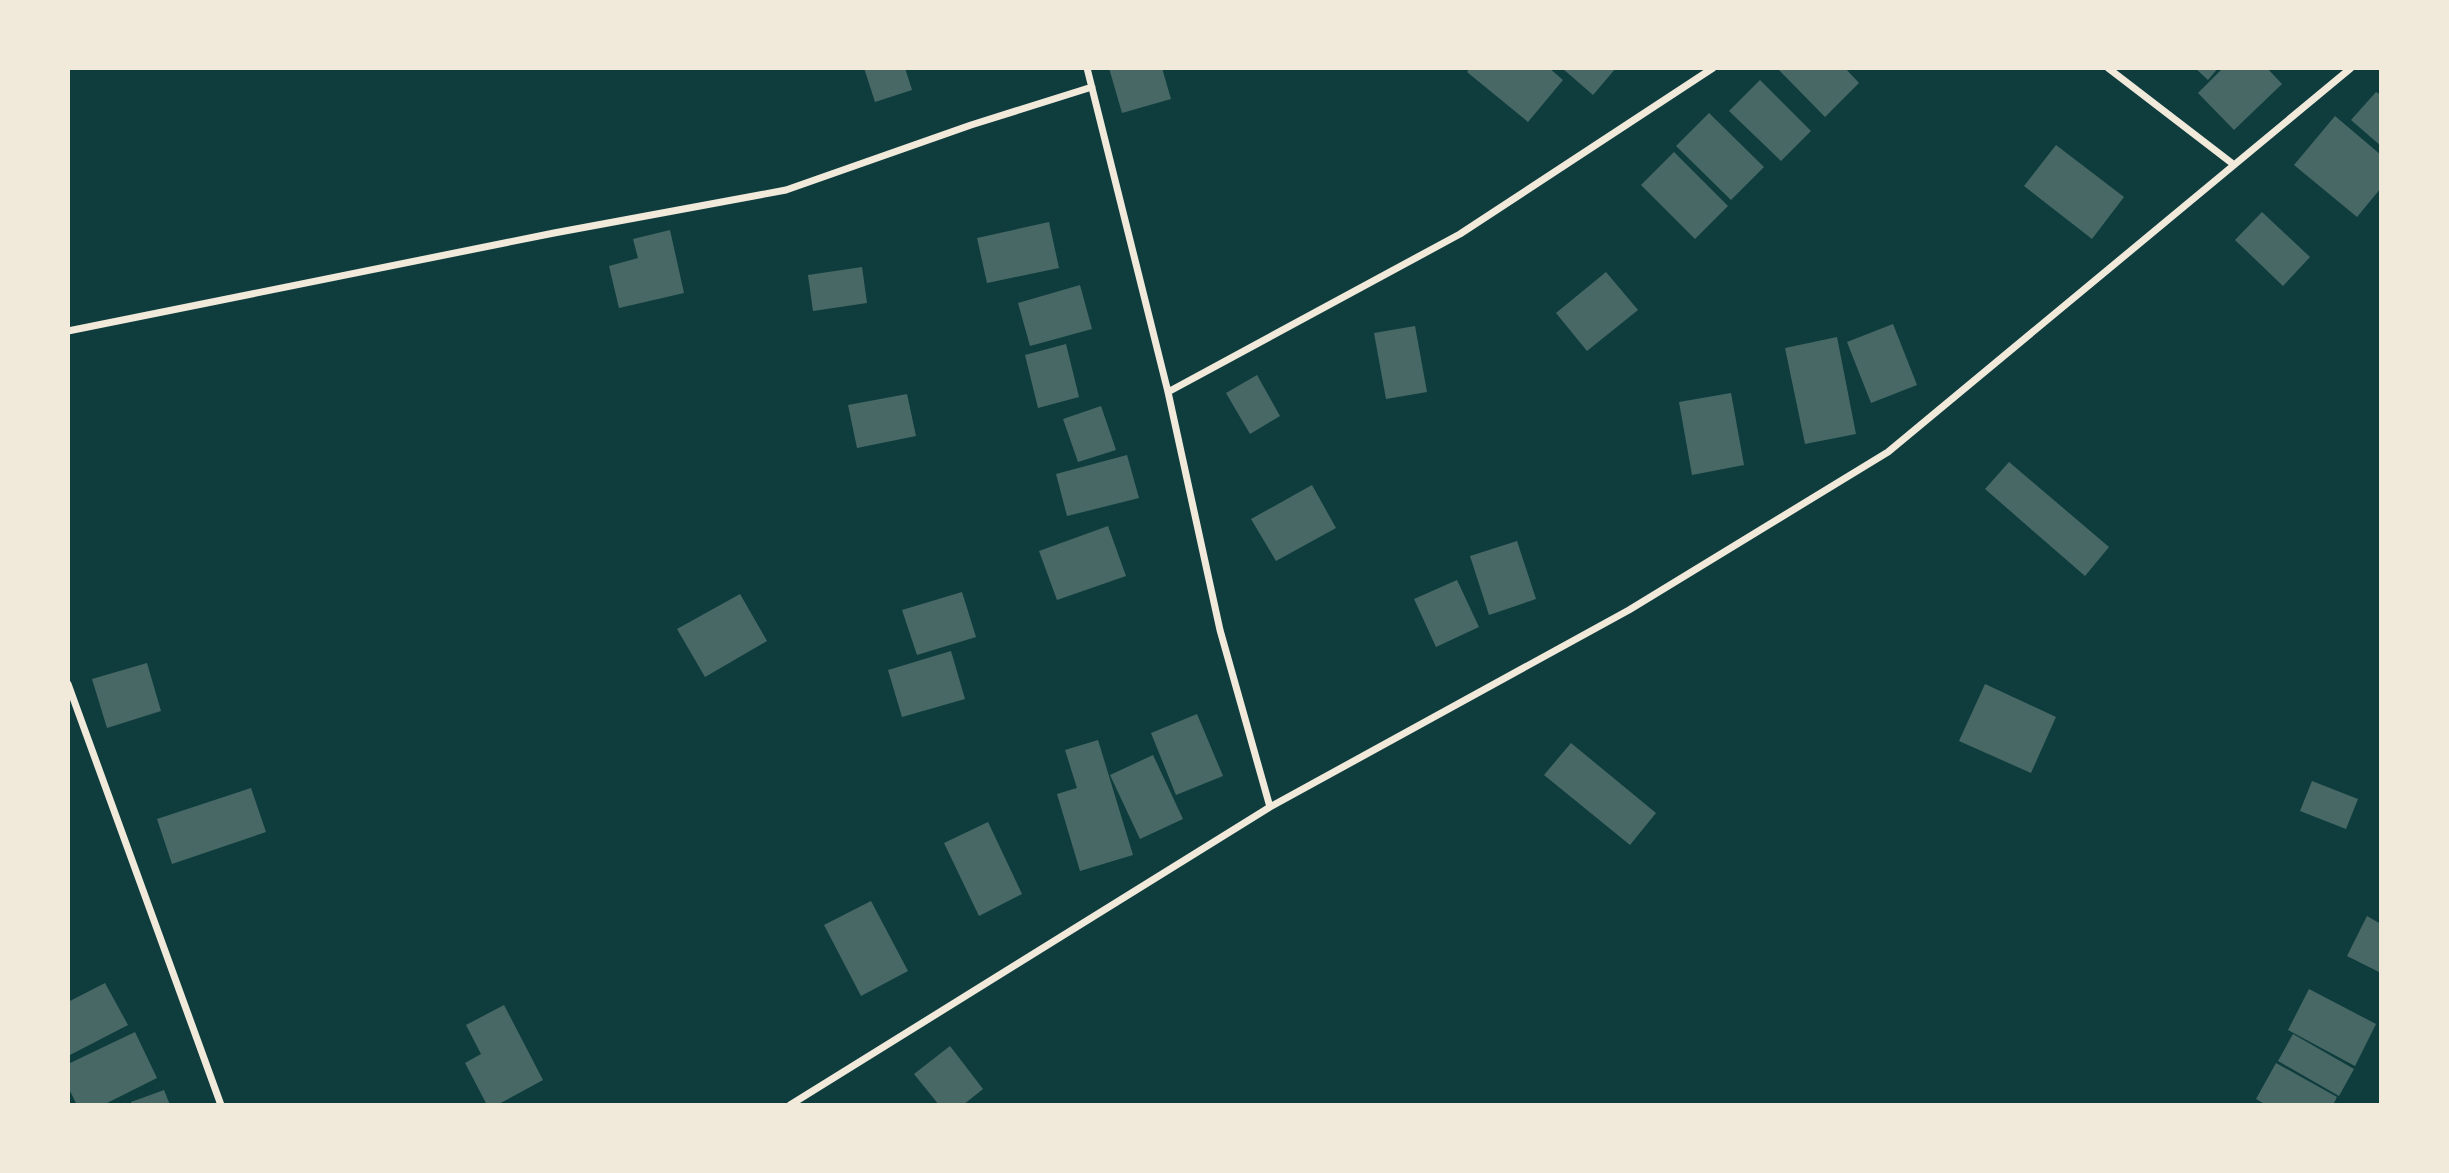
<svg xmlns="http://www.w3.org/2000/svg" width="2449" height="1173" font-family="Manrope,sans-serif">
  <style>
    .building { fill: #486865 }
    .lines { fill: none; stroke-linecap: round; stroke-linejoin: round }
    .minor { stroke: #f1e9da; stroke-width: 7 }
  </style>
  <rect width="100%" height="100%" fill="#0f3d3e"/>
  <!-- building -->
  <path class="building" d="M864 68H905L912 90 875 102Z
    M1109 68H1162L1171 99 1122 113Z
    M1470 68H1549L1563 80 1528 122 1467 72Z
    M1562 68H1616L1593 95Z
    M1777 68H1845L1859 83 1825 117Z
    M2195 68H2218L2208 80Z
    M2223 68H2267L2282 84 2234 130 2198 93Z
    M1760 80 1811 131 1781 161 1729 111Z
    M2376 92 2381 95V146L2351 120Z
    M1709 113 1764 167 1731 200 1676 146Z
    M2335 116 2381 155V188L2357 217 2294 165Z
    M2056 145 2124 197 2092 239 2024 186Z
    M1674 152 1728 206 1695 239 1641 185Z
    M2262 212 2310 257 2283 286 2235 240Z
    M1049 222 1059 268 987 283 977 238Z
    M670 230 684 293 619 308 609 266 638 258 633 239Z
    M862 267 867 303 813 311 808 275Z
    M1606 272 1638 310 1587 351 1556 313Z
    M1080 285 1092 329 1030 346 1018 303Z
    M1893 324 1917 385 1871 403 1847 342Z
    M1415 326 1427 392 1386 399 1374 333Z
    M1837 337 1856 434 1805 444 1785 348Z
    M1066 344 1079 397 1038 408 1025 355Z
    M1257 375 1280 416 1250 434 1226 393Z
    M1731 393 1744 465 1692 475 1679 402Z
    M907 394 916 436 857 448 848 405Z
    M1101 406 1116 450 1078 462 1063 419Z
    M1127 455 1139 498 1067 516 1056 474Z
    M2009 462 2109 547 2085 576 1985 489Z
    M1312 485 1336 528 1276 561 1251 519Z
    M1108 526 1126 576 1057 600 1039 551Z
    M1517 541 1536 599 1489 615 1470 556Z
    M1457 580 1479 627 1436 647 1414 599Z
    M962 592 976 637 917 655 902 610Z
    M740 594 767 641 705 677 677 629Z
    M951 651 965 699 902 717 888 670Z
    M147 663 161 711 107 728 92 679Z
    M1985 684 2056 717 2031 773 1959 741Z
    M1197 714 1223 776 1176 795 1151 733Z
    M1098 740 1133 855 1080 871 1057 794 1077 788 1065 750Z
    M1571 743 1656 813 1630 845 1544 775Z
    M1153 755 1183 819 1140 839 1110 775Z
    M2312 781 2358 799 2346 829 2300 811Z
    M251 788 266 832 172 864 157 819Z
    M988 822 1022 894 979 916 944 843Z
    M871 901 908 971 861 996 824 925Z
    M2367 916 2381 924V973L2347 956Z
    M105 983 128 1025 68 1056V1002Z
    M2309 989 2376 1024 2355 1066 2288 1030Z
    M504 1005 543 1080 497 1105H487L465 1063 481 1054 466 1025Z
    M135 1032 157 1078 103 1105H77L68 1087V1064Z
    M2293 1034 2354 1069 2339 1096 2278 1061Z
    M950 1046 983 1089 963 1105H939L914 1074Z
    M2276 1063 2337 1097 2333 1105H2266L2256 1099Z
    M164 1090 170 1105H132L131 1102Z"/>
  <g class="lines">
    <!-- minor -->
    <path class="minor" d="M1087 68 1168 392 1220 630 1270 807
      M2108 68 2233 164
      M68 331 554 233 786 190 971 125 1092 87
      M1168 392 1460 234 1713 68
      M68 684 221 1105
      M790 1105 1270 807 1629 610 1888 452 2351 68"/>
  </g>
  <!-- border -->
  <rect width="2449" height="1173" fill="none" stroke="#f1e9da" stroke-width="140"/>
</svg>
